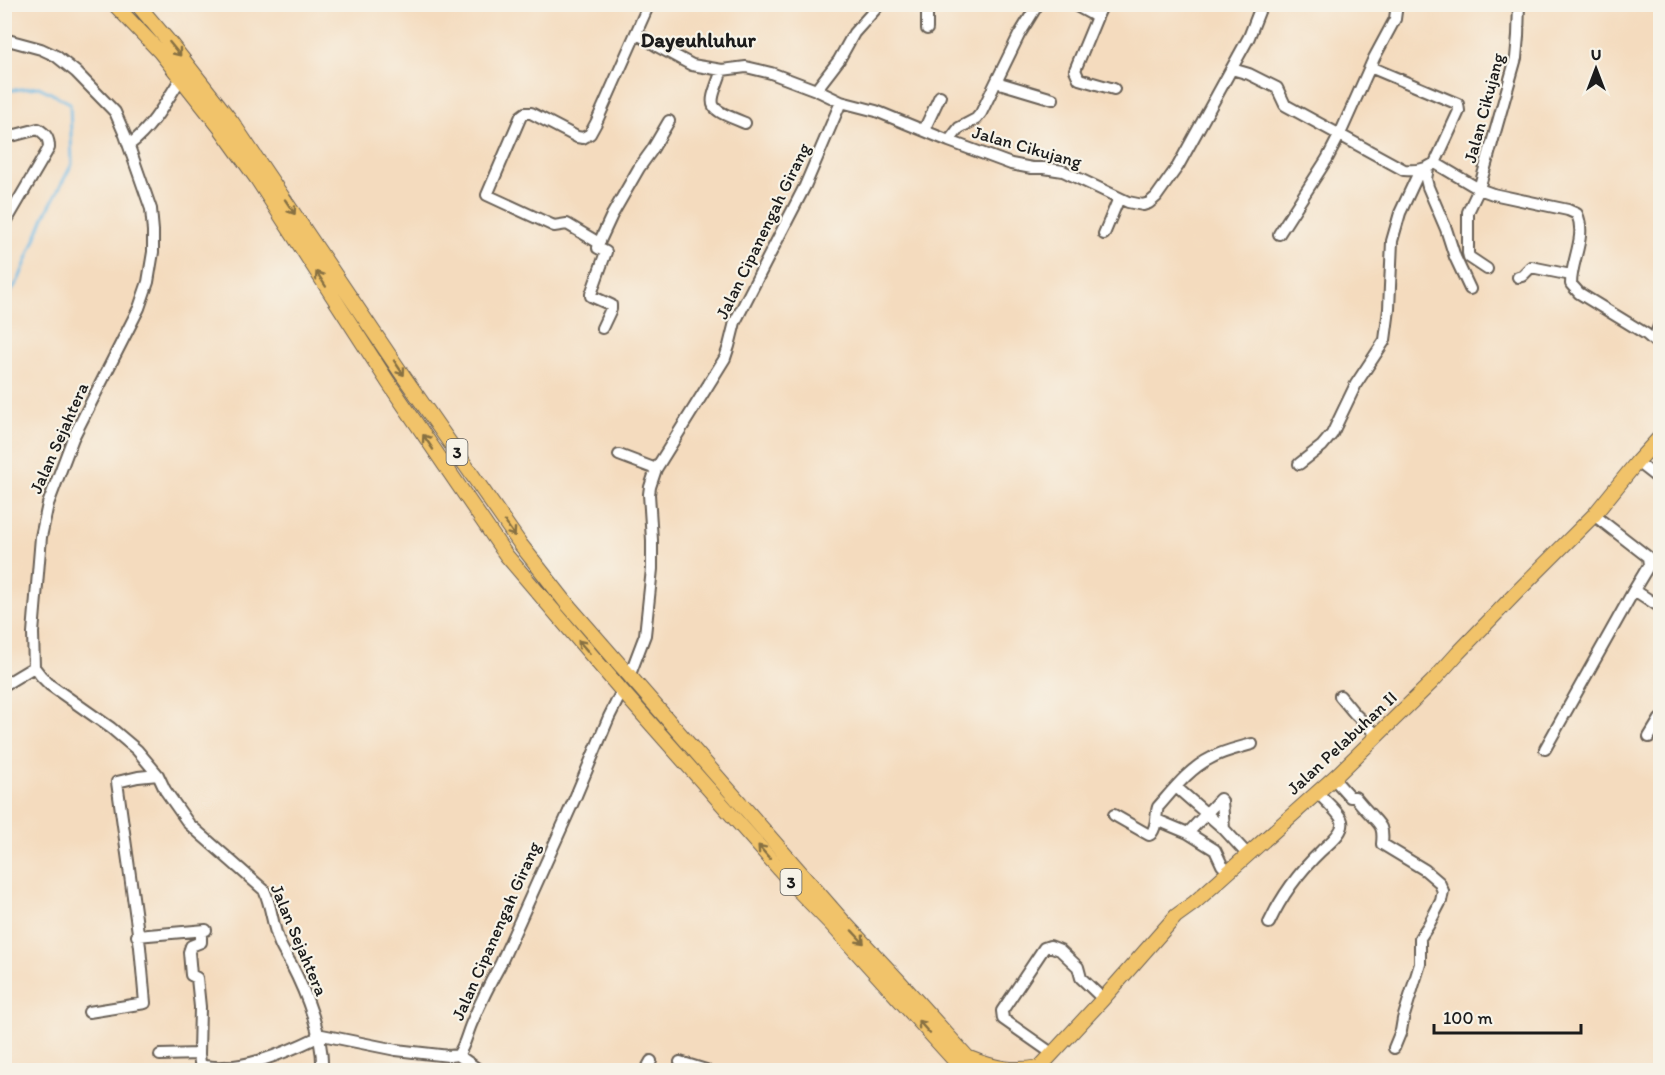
<svg xmlns="http://www.w3.org/2000/svg" width="1665" height="1075" font-family="Itim,sans-serif">
  <style>
    .lines { fill: none; stroke-linecap: round; stroke-linejoin: round }
    .stream { stroke: #69b6e2; stroke-width: 3 }
    .minor-casing { stroke: #685f55; stroke-width: 14 }
    .major-casing { stroke: #685f55; stroke-width: 16 }
    .minor { stroke: #fff; stroke-width: 10 }
    .major { stroke: #f1c36a; stroke-width: 14 }
    .oneway { stroke: #867043 }
    .labels { text-anchor: middle; dominant-baseline: central; stroke-width: 4.5; stroke-linejoin: round; paint-order: stroke }
    .shield { fill: #f7f3e8; stroke: #5e5c59; stroke-width: 1.5 }
    .shield-label { font-size: 16px; font-weight: bold; fill: #1c1c1c }
    .street-label { font-size: 18px; fill: #1c1c1c; stroke: #f7f3e8 }
    .quarter-label { font-size: 21px; font-weight: bold; fill: #1c1c1c; stroke: #f7f3e8 }
  </style>
  <rect width="100%" height="100%" fill="#f7f3e8"/>
  <filter id="ink" filterUnits="userSpaceOnUse"><feTurbulence type="fractalNoise" baseFrequency=".0167" numOctaves="2"/><feDisplacementMap in="SourceGraphic" scale="12" xChannelSelector="R" yChannelSelector="G"/><feConvolveMatrix kernelMatrix="1 2 1 2 8 2 1 2 1" color-interpolation-filters="sRGB"/></filter>
  <filter id="wash" filterUnits="userSpaceOnUse"><feTurbulence type="fractalNoise" baseFrequency=".008" numOctaves="4" result="noise"/><feDisplacementMap in="SourceGraphic" scale="24" xChannelSelector="R" yChannelSelector="G"/><feGaussianBlur stdDeviation="1.35" result="paint"/><feColorMatrix in="noise" values="0 0 0 0 0 0 0 0 0 0 0 0 0 0 0 0 0 1.4 0 .05"/><feComposite in="paint" operator="in"/></filter>
  <g filter="url(#wash)">
    <rect width="100%" height="100%" fill="#f4dbbe"/>
    <g class="lines">
      <!-- stream -->
      <path class="stream" d="M4 91 39 87 70 103 72 164 44 217 19 279 4 303"/>
    </g>
  </g>
  <g filter="url(#ink)">
    <g class="lines">
      <!-- minor casing -->
      <g class="minor-casing">
        <path id="minor" d="M649 4 636 33 657 46 692 65 722 70 746 67 771 73 816 90 841 102 876 111 949 141 1011 164 1032 168H1044L1063 171 1128 202 1143 205 1149 203 1156 197 1178 166 1249 37 1262 4
          M1073 4 1097 17 1103 4
          M1519 4 1518 36 1516 58 1479 189 1493 194 1568 210 1577 214C1587 237 1571 260 1571 284L1579 293 1646 334 1660 346
          M1097 17 1075 70 1079 79 1114 89
          M927 29V4
          M4 39 41 49 56 56 76 72 115 112 125 135 151 209 153 231V252L148 282 139 308 73 438 48 504 41 537 33 633 34 667 41 676 50 685 111 728 137 750 158 775 165 790 189 824 264 890C272 907 272 926 280 944 283 951 287 957 291 964 306 993 324 1038 322 1070
          M1370 67 1458 104 1459 111 1435 163
          M1232 69 1249 74 1277 88 1285 105 1404 170C1416 171 1425 170 1435 163L1479 189 1468 212V253L1469 257 1487 269
          M722 70C708 109 705 107 745 123
          M996 82 1053 99
          M816 90 839 60 854 33 880 4
          M924 130 940 96
          M4 138 38 129C46 134 49 138 49 148L4 225
          M949 141 959 128 976 119 981 113 1019 35 1038 4
          M129 145C152 128 166 102 181 78
          M1428 168 1426 179 1428 187 1446 229 1455 257 1470 289
          M1104 234 1119 198
          M1279 234 1327 159 1340 134 1374 58 1395 19 1397 4
          M599 243 567 224 554 226 487 195 521 116 525 113H531L577 137 583 138 590 134 596 123 636 33
          M1518 277 1522 276 1531 267 1571 275
          M602 328 611 309V305L591 296V294L606 252 598 248 599 243 612 215 639 168 652 150 669 121
          M1654 340 1660 323
          M619 455 656 469
          M1637 462 1660 480
          M1299 464 1322 446 1332 434 1356 384 1385 340 1389 309 1392 241 1400 213 1420 170
          M1594 515 1648 557 1649 565 1634 590 1660 607
          M629 677 645 635 652 569V540L649 494 650 487 656 469 725 358 729 346 735 322 805 186 841 102
          M4 685 34 667
          M1340 696 1355 714 1377 735
          M1649 737 1660 719
          M1545 749 1634 590
          M1333 778 1350 797H1355C1360 803 1364 808 1369 813 1380 825 1384 826 1382 844L1425 870 1439 882 1443 891 1441 901 1428 926 1420 938V964L1403 1019 1401 1031 1394 1048
          M1176 787 1224 829 1247 854
          M1114 815 1149 835 1151 834C1158 825 1155 816 1158 807 1173 790 1190 768 1211 758 1223 751 1238 748 1252 744
          M1157 820 1188 833 1215 850 1222 865 1229 872
          M1188 833 1220 799 1222 801 1224 829
          M1269 923C1282 895 1299 872 1321 851 1328 844 1345 832 1342 821 1340 813 1323 799 1317 792
          M137 936 206 930
          M89 1012 145 1003 140 947 117 782 138 777 158 775
          M317 1034 396 1050 449 1056 458 1055C466 1044 467 1032 473 1020 481 1001 490 983 500 965L575 798 609 717 622 691
          M199 1054 200 1007 197 978 191 975 189 952 191 946 201 942V931
          M1053 1054 1003 1019 1002 1011 1044 948 1050 946 1060 950 1078 967 1081 978 1103 999
          M160 1055 199 1054 200 1063 204 1066C241 1072 285 1053 318 1037
          M458 1055 479 1070
          M680 1062 706 1070
          M646 1070 651 1061"/>
      </g>
      <!-- major casing -->
      <g class="major-casing">
        <path id="major" d="M114 4 160 52 221 129 257 179 388 382 506 555 622 691 796 888 831 924 963 1070
          M137 4 171 44 232 122 402 374 521 545 568 605 843 921 899 981 979 1070
          M969 1058C994 1068 1013 1072 1040 1067
          M1040 1067 1103 999 1176 916 1194 903 1338 774 1432 682 1458 653 1518 591 1594 515 1637 462 1660 437"/>
      </g>
      <!-- minor -->
      <use href="#minor" class="minor"/>
      <!-- major -->
      <use href="#major" class="major"/>
    </g>
    <!-- one-way arrows -->
    <defs><path id="oneway-shaft" d="M-6 0H5M1.5-3L5.5 0L1.5 3" fill="none" stroke-width="1.6" stroke-linecap="round" stroke-linejoin="round" transform="scale(1.5)"/></defs>
    <g class="oneway">
      <use href="#oneway-shaft" transform="translate(175 49) rotate(51)"/>
      <use href="#oneway-shaft" transform="translate(290 207) rotate(56)"/>
      <use href="#oneway-shaft" transform="translate(321 279) rotate(-123)"/>
      <use href="#oneway-shaft" transform="translate(399 368) rotate(56)"/>
      <use href="#oneway-shaft" transform="translate(428 442) rotate(-124)"/>
      <use href="#oneway-shaft" transform="translate(510 529) rotate(55)"/>
      <use href="#oneway-shaft" transform="translate(584 647) rotate(-131)"/>
      <use href="#oneway-shaft" transform="translate(764 852) rotate(-131)"/>
      <use href="#oneway-shaft" transform="translate(858 937) rotate(47)"/>
      <use href="#oneway-shaft" transform="translate(924 1027) rotate(-132)"/>
    </g>
  </g>
  <g class="labels">
    <!-- shield labels -->
    <g class="shield">
      <rect x="446.5" y="439" width="21" height="26" rx="4.5"/>
      <rect x="780.5" y="869" width="21" height="26" rx="4.5"/>
    </g>
    <g class="shield-label">
      <text x="457" y="452">3</text>
      <text x="791" y="882">3</text>
    </g>
    <!-- street labels -->
    <g class="street-label">
      <text transform="translate(1484 108) rotate(-75)">Jalan Cikujang</text>
      <text transform="translate(1027 147) rotate(16)">Jalan Cikujang</text>
      <text transform="translate(763 231) rotate(-64)">Jalan Cipanengah Girang</text>
      <text transform="translate(59 438) rotate(-66)">Jalan Sejahtera</text>
      <text transform="translate(1342 743) rotate(-43)">Jalan Pelabuhan II</text>
      <text transform="translate(496 931) rotate(-66)">Jalan Cipanengah Girang</text>
      <text transform="translate(299 940) rotate(67)">Jalan Sejahtera</text>
    </g>
    <!-- quarter labels -->
    <g class="quarter-label">
      <text x="698" y="39">Dayeuhluhur</text>
    </g>
  </g>
  <!-- margin -->
  <rect width="1665" height="1075" fill="none" stroke="#f7f3e8" stroke-width="24"/>
  <!-- north arrow -->
  <g transform="translate(1596 69)" stroke="#f7f3e8" stroke-width="4.5" paint-order="stroke">
  <path d="M0-4.5L10 22L0 15L-10 22Z" fill="#1c1c1c"/>
  <text y="-9" font-size="16" font-weight="bold" text-anchor="middle" fill="#1c1c1c">U</text>
  </g>
  <!-- scale -->
  <path d="M1434 1024v9h147v-9" fill="none" stroke="#1c1c1c" stroke-width="3"/>
  <text x="1443" y="1024" font-size="18" fill="#1c1c1c" stroke="#f7f3e8" stroke-width="4.5" paint-order="stroke">100 m</text>
</svg>
